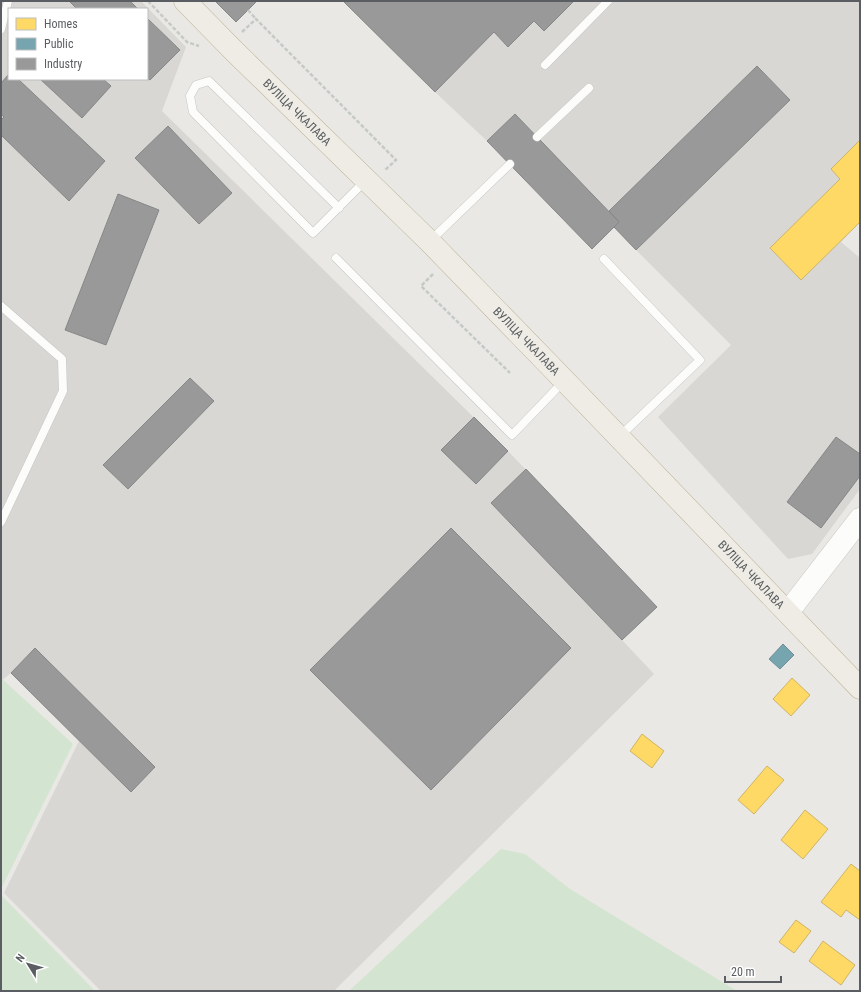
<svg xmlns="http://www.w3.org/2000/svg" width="861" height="992" font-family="'Roboto Condensed',sans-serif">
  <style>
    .industrial { fill: #d9d7d4; fill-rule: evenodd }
    .green { fill: #d3e4d1 }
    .homes { fill: #ffd966; stroke: #ceb464 }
    .public { fill: #76a5af; stroke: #6e8f98 }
    .industry { fill: #999; stroke: #868788 }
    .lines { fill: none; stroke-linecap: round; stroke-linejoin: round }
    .service-casing { stroke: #c6c6c6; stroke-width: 9 }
    .secondary-casing { stroke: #c6c6c5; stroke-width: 23 }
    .trunk-casing { stroke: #bcb096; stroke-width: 23 }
    .path { stroke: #c5c9c7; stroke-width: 2.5; stroke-dasharray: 4 2; stroke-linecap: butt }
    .service { stroke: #fcfcfb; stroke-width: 8 }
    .secondary { stroke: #fcfcfb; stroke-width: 22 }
    .trunk { stroke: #eeece4; stroke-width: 22 }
    .labels { text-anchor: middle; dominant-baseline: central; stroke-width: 4; stroke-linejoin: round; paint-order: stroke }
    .street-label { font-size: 12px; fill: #5a5d61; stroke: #fff }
  </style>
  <rect width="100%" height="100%" fill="#e9e8e4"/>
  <!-- industrial -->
  <path class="industrial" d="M1 1H141L186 47 162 111 508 451 657 607 622 640 654 674 334 991H101L4 893 79 741 11 673 1 681ZM9 9H147V79H9Z
    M343 1H860V222L841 242 860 258V489L812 554 788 559 658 417 731 345 614 228 592 249 487 141 435 92Z"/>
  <!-- green -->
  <path class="green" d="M1 678 73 744 1 889Z
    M501 849 525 854 570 889 737 991H349Z
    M1 895 95 991H1Z"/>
  <!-- homes -->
  <path class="homes" d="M860 140V222L801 280 770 248 840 179 831 169Z
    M792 678 810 695 791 716 773 699Z
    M642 734 664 751 652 768 630 751Z
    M767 766 784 780 754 814 738 800Z
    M805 810 828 829 803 859 781 840Z
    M851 864 860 871V920L846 910 841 917 821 902Z
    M796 920 811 931 794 953 779 942Z
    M823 941 855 965 841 985 809 961Z"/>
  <!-- public -->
  <path class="public" d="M783 644 794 655 780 669 769 659Z"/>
  <!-- industry -->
  <path class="industry" d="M69 1H130L138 9H77Z
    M215 1H257L236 22Z
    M343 1H574L544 31 534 21 508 47 494 32 435 92Z
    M147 18 180 50 150 80 147 78Z
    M757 66 790 100 636 250 614 227 619 222 609 211Z
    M9 74V79H18L105 161 69 201 1 135V120L4 117 1 114V83Z
    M40 79H103L111 86 82 118Z
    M515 114 619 222 592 249 487 141Z
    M168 126 232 193 199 224 135 158Z
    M118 194 159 210 106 345 65 330Z
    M190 378 214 401 128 489 103 465Z
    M474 417 508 451 476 484 441 450Z
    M836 437 860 454V476L821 528 787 502Z
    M526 469 657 607 622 640 491 503Z
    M451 528 571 648 431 790 310 670Z
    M35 648 155 767 131 792 11 673Z"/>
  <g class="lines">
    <!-- service casing -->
    <g class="service-casing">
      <path id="service" d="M1 29 8 1
        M545 65 608 1
        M537 137 589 88
        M339 208 209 81 196 85 190 96 193 112 313 233 366 180
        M430 241 510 164
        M336 258 512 435 564 381
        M604 259 700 360 620 436
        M1 306 62 359 63 391 1 522"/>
    </g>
    <!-- secondary casing -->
    <g class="secondary-casing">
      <path id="secondary" d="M788 612 860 519"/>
    </g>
    <!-- trunk casing -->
    <g class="trunk-casing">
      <g id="trunk">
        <path id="s1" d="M185 1 234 51 429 241 564 380 860 688"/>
      </g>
    </g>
    <!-- path -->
    <path class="path" d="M148 1 187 42 199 46
      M248 10 256 19
      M242 32 256 19 396 160 385 170
      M433 274 421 286 510 373"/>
    <!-- service -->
    <use href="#service" class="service"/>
    <!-- secondary -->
    <use href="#secondary" class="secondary"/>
    <!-- trunk -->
    <use href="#trunk" class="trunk"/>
  </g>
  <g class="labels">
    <!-- street labels -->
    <g class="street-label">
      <text stroke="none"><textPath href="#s1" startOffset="158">ВУЛІЦА ЧКАЛАВА</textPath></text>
      <text stroke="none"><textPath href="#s1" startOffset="482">ВУЛІЦА ЧКАЛАВА</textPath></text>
      <text stroke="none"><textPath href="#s1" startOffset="806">ВУЛІЦА ЧКАЛАВА</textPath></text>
    </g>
  </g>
  <!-- border -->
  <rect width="861" height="992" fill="none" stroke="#5a5d61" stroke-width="4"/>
  <!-- legend -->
  <rect x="8" y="8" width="140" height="72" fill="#ffffff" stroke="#bdbec0"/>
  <rect x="16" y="18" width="20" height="12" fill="#ffd966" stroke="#bdbec0"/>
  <text x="44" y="28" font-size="12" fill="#5a5d61">Homes</text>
  <rect x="16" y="38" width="20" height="12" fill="#76a5af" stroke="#bdbec0"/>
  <text x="44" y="48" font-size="12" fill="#5a5d61">Public</text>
  <rect x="16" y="58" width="20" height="12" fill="#999999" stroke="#bdbec0"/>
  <text x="44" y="68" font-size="12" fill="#5a5d61">Industry</text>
  <!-- north arrow -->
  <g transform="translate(28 964) rotate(307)" stroke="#ffffff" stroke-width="3" paint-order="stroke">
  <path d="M0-3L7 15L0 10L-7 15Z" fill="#5a5d61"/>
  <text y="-6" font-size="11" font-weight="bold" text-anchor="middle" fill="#5a5d61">N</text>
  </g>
  <!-- scale -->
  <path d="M725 976v6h56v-6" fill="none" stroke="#5a5d61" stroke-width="2"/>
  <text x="731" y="976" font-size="12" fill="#5a5d61" stroke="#ffffff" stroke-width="3" paint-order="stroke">20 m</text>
</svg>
